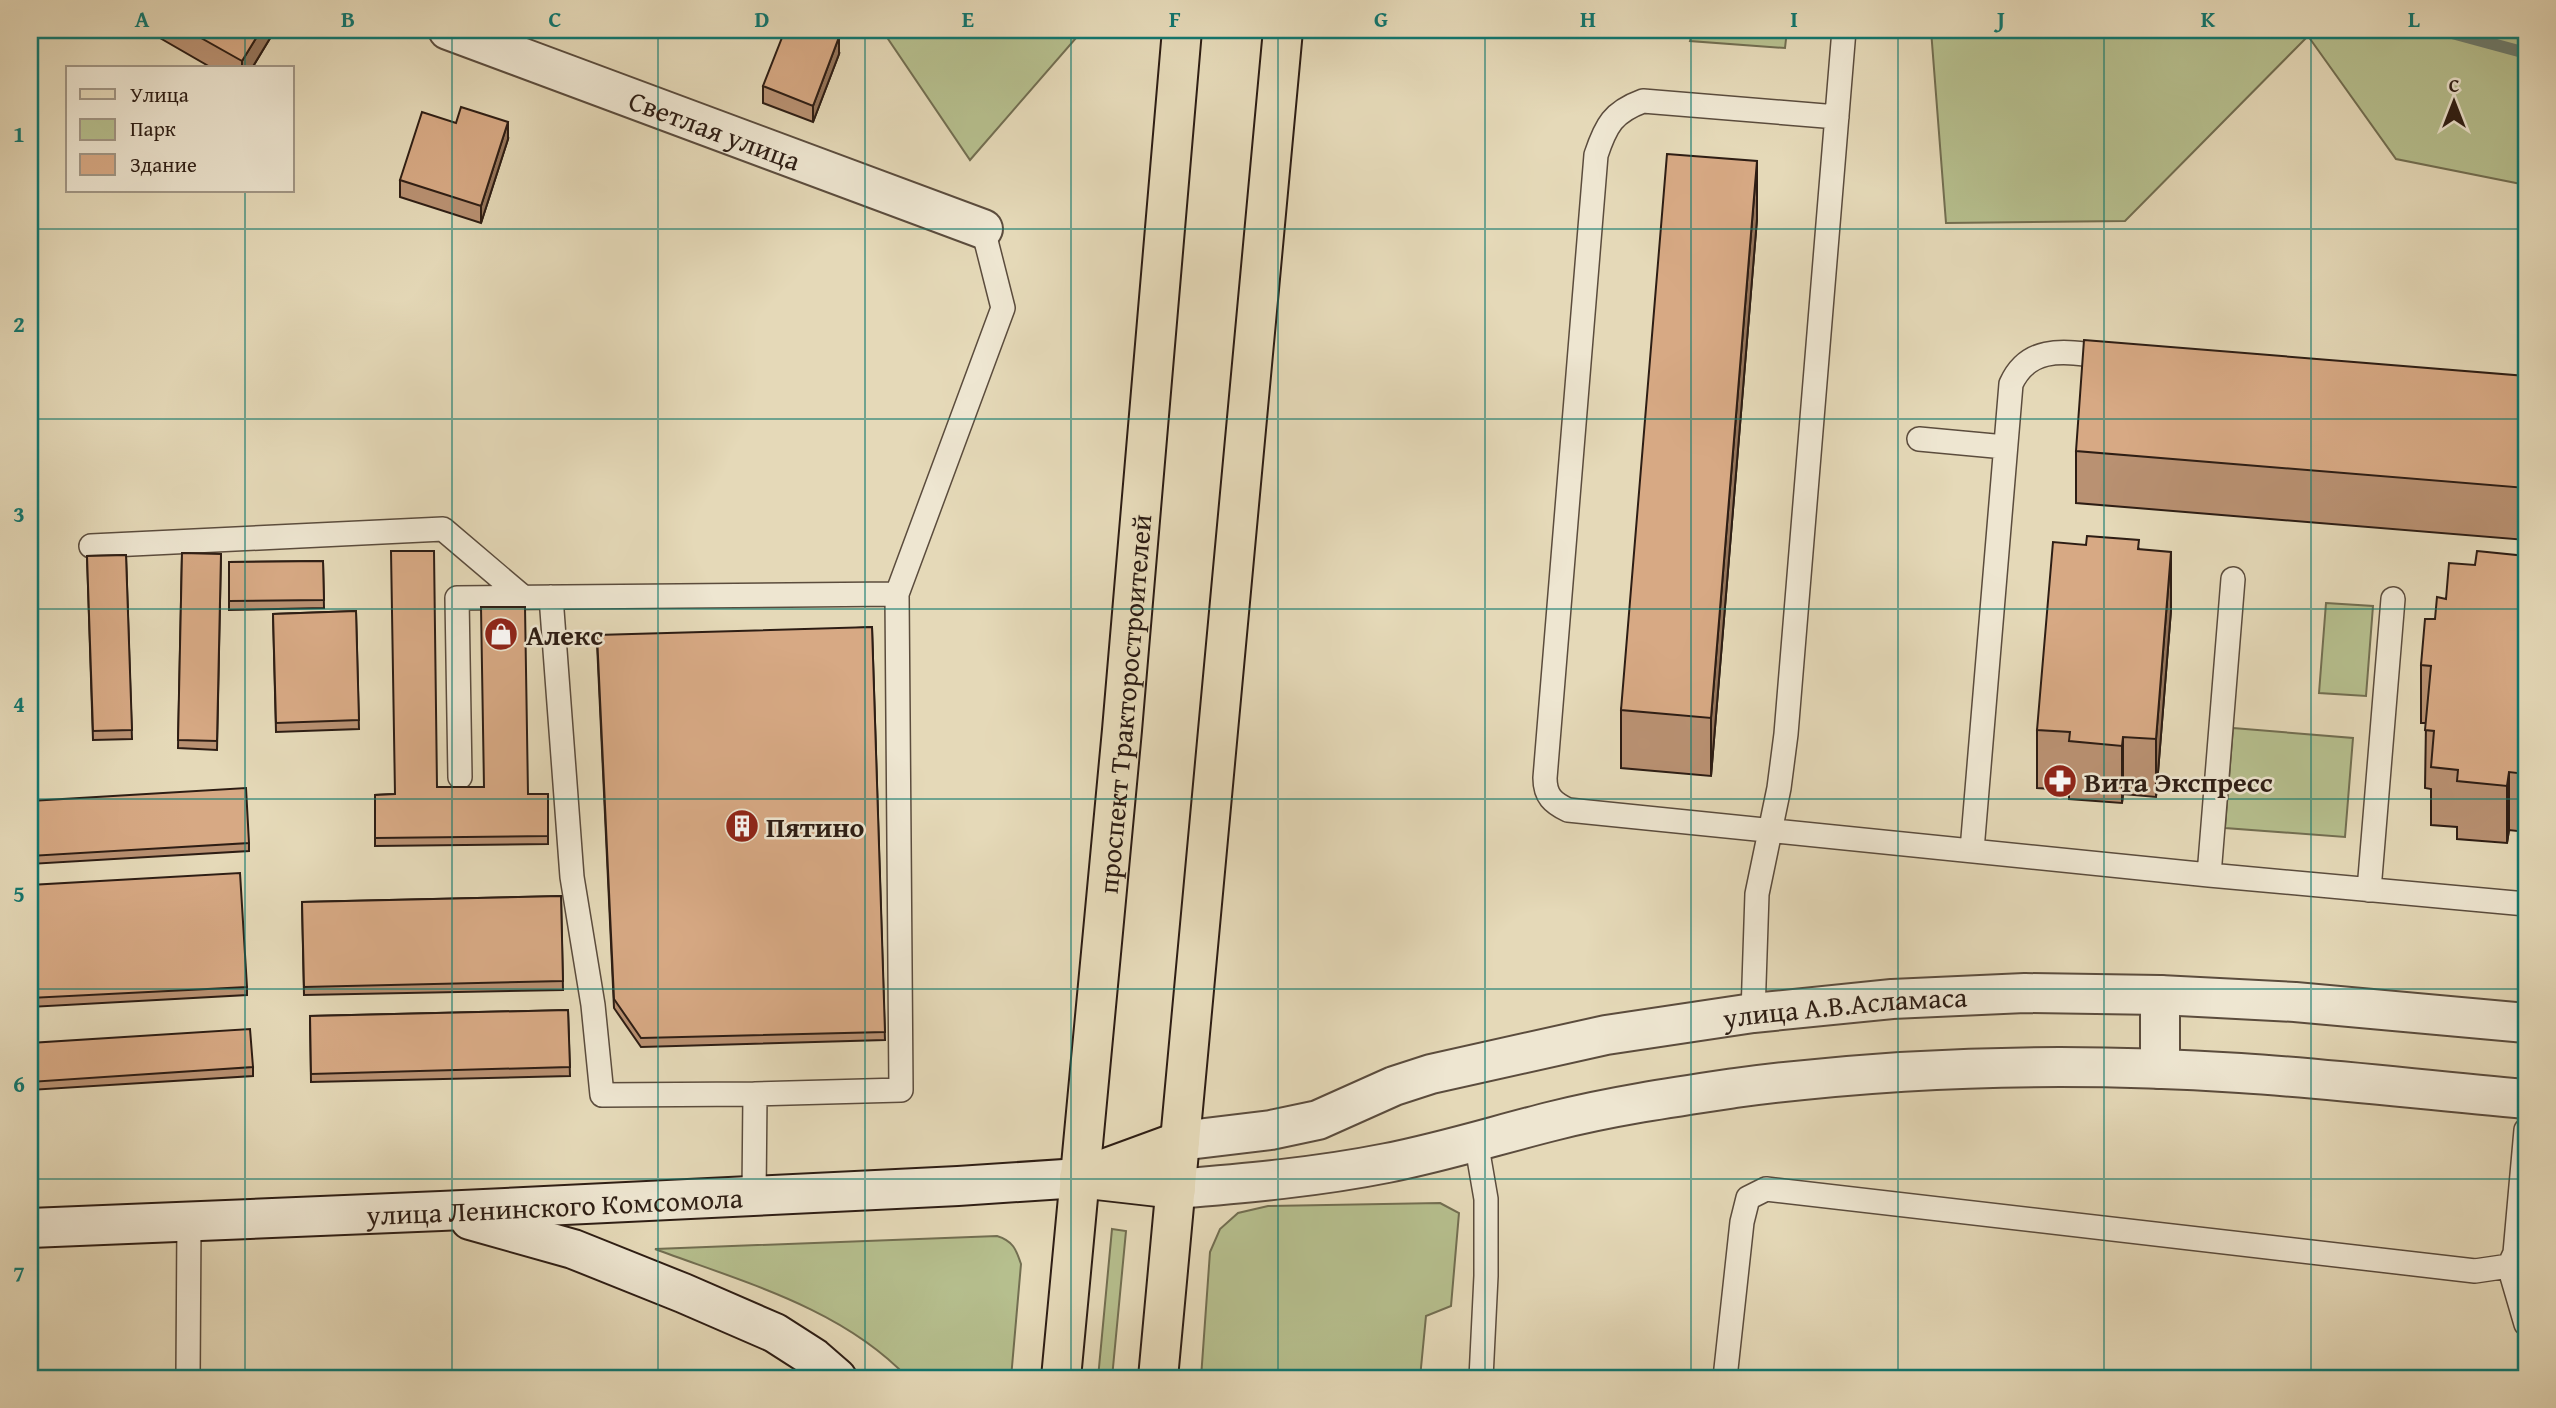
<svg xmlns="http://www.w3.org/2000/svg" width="2556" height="1408" font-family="'Gentium Book Plus',serif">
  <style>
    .green { fill: #b6bf8e; stroke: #726e51; stroke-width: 2 }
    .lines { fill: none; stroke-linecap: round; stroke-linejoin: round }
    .stream { stroke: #6d7c6e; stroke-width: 12 }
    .service-casing { stroke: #5b4c3d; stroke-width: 26 }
    .minor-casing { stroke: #5b4c3d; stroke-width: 42 }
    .tertiary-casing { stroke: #5b4c3d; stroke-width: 42 }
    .secondary-casing { stroke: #2d1d14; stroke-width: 42 }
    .primary-casing { stroke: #2d1d14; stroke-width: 42 }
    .service { stroke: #eee6d1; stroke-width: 23 }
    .minor { stroke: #eee6d1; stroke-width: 38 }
    .tertiary { stroke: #eee6d1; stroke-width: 38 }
    .secondary { stroke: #eee6d1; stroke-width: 38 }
    .primary { stroke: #e5d9b8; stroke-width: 38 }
    .wall { fill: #b99172; stroke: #2d1d14; stroke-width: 2 }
    .shaded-wall { fill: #96765c; stroke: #2d1d14; stroke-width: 2 }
    .building { fill: #d7a984; stroke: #2d1d14; stroke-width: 2 }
    .grid { fill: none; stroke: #0f766e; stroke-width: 2; stroke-opacity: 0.55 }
    .labels { text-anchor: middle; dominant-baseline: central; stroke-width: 5; stroke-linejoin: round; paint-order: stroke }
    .street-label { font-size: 28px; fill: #2d1d14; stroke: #eee6d1 }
    .poi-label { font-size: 28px; font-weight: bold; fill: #2d1d14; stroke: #eee6d1; text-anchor: start }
    .neatline { fill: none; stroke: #0f766e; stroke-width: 2.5 }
    .grid-label { font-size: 23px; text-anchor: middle; font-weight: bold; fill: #0f766e }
  </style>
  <rect width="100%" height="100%" fill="#e5d9b8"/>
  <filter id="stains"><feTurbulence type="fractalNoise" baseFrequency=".00286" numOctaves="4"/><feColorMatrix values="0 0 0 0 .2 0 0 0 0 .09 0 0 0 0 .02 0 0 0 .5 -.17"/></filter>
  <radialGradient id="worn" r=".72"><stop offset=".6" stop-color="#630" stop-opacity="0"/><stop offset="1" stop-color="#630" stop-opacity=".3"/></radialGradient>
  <!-- green -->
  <path class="green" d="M882 30H1083L970 160Z
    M1693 30H1787L1785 48 1690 41Z
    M1931 30H2526V185L2396 159 2308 36 2125 221 1946 223Z
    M2326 603 2373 606 2366 696 2319 693Z
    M2233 728 2353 738 2345 837 2225 828Z
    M1440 1203 1459 1213 1451 1306 1426 1316 1420 1378H1201L1210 1252 1220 1229 1238 1213 1268 1206Z
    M1112 1229 1126 1231 1112 1378H1098Z
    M997 1236C1013 1241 1016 1249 1021 1264L1011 1378H908C842 1308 743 1282 655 1249Z"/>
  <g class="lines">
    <!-- stream -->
    <path class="stream" d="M2441 30 2526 53"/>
    <!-- service casing -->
    <g class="service-casing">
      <path id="service" d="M1837 117 1643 101C1613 112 1606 125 1596 155L1545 778C1545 796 1553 803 1568 810L2209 875 2526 904
        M1919 439 2005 447
        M91 546 443 529 523 597
        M551 597 572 877 593 1005 602 1095 755 1094
        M460 777 457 598 897 594 1003 308 983 229
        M1972 850 2011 384C2031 340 2074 354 2113 357
        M2209 875 2233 579
        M2369 890 2393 599
        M1753 1013 1757 894 1779 788 1786 734 1844 30
        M2526 1130 2515 1253 2509 1266 2526 1324
        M1476 1141 1486 1199V1276L1481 1378
        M754 1195 755 1094 901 1090 897 594
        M188 1378 189 1222
        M1725 1378 1742 1222 1748 1198 1766 1189 2475 1271 2509 1266"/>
    </g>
    <!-- minor casing -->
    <g class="minor-casing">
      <g id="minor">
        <path id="s1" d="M448 30 983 229"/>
      </g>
    </g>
    <!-- tertiary casing -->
    <g class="tertiary-casing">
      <g id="tertiary">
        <path d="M2160 1069V995"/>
        <path id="s2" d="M1180 1141 1271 1130 1318 1120 1394 1086 1431 1074 1606 1035 1753 1013 1892 999 2025 993 2160 995 2295 1002 2526 1023"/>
        <path d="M1176 1189C1247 1183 1317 1177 1387 1163 1443 1152 1497 1135 1553 1121 1612 1106 1674 1097 1735 1088 1901 1066 2072 1062 2240 1073 2335 1079 2431 1091 2526 1099"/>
      </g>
    </g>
    <!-- secondary casing -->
    <g class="secondary-casing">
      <g id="secondary">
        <path d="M470 1220 573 1249 683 1293 775 1333 814 1358 837 1378"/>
        <path id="s3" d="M30 1228 441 1211 958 1186 1079 1178"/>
      </g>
    </g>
    <!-- primary casing -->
    <g class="primary-casing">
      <g id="primary">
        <path d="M1079 1178 1180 1141"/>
        <path d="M1088 1179 1176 1189"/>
        <path id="s4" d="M1061 1378 1122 730 1182 30"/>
        <path d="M1158 1378 1283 30"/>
      </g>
    </g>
    <!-- service -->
    <use href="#service" class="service"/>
    <!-- minor -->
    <use href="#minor" class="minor"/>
    <!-- tertiary -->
    <use href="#tertiary" class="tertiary"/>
    <!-- secondary -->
    <use href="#secondary" class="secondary"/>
    <!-- primary -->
    <use href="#primary" class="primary"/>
  </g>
  <!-- wall -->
  <path class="wall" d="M153 30H275L252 68H212L153 34Z
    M839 54 813 122 763 103V86Z
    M508 139 481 223 400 197V180Z
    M1757 219 1711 776 1621 768V710Z
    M2526 376V540L2076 503V451Z
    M2139 549 2171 610 2156 797 2123 794 2122 803 2069 799V790L2037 788V730Z
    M182 553 221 554 217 750 178 748Z
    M126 555 132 739 93 740 87 556Z
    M2526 556V832L2509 830 2507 843 2457 839V827L2431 825V789L2425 788 2426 723H2421V665L2435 619 2446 599 2475 565Z
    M323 561 324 608 229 610V562Z
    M356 611 359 729 276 732 273 614Z
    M872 627 885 1040 641 1047 614 1008 597 643Z
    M437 787 528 794H548V844L375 846V795L394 794Z
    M30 801 249 843V851L30 864Z
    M30 885 247 987V995L30 1007Z
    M561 896 563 990 304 995 302 902Z
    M568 1010 570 1076 311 1082 310 1016Z
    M30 1043 253 1067V1076L30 1090Z"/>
  <!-- shaded-wall -->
  <path class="shaded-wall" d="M261 30H275L252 68H242V61Z
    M839 37V54L813 122V106Z
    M508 122V139L481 223V206Z
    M1757 161V219L1711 776V718Z
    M2171 552V610L2156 797V739Z
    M2123 737V794L2122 803V746Z
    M2509 772V830L2507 843V786Z"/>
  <!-- building -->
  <path class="building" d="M187 30H261L242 61Z
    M785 30H820L839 37 813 106 763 86Z
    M461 107 508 122 481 206 400 180 422 112 456 123Z
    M1667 154 1757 161 1711 718 1621 710Z
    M2084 340 2526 376V488L2076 451Z
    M2087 536 2139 540 2138 549 2171 552 2156 739 2123 737 2122 746 2069 741 2070 732 2037 730 2053 542 2086 545Z
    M391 551H434L437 787H484L481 607H525L528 794H548V836L375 838V795L395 794Z
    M2477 551 2526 556V774L2509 772 2507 786 2457 781 2458 770 2431 767 2434 731 2425 730 2431 666 2421 665 2425 619H2435L2437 597 2446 599 2449 563 2475 565Z
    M182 553 221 554 217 741 178 740Z
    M126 555 132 730 93 731 87 556Z
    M323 561 324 600 229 601V562Z
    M356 611 359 720 276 723 273 614Z
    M872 627 885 1032 641 1038 614 999 597 635Z
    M246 788 249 843 30 856V801Z
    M240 873 247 987 30 998V885Z
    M561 896 563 981 304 987 302 902Z
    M568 1010 570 1067 311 1074 310 1016Z
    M250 1029 253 1067 30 1082V1043Z"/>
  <!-- grid -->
  <path class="grid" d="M245 30V68M452 30V1378M658 30V1378M865 30V1378M1071 30V1378M1278 30V1378M1485 30V1378M1691 30V1378M1898 30V1378M2104 30V1378M2311 30V1378M245 191V1378M30 229H2526M30 419H2526M30 609H2526M30 799H2526M30 989H2526M30 1179H2526"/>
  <!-- icons -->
  <defs>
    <g id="shop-disc" transform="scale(1.75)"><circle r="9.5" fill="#8f2418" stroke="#eee6d1"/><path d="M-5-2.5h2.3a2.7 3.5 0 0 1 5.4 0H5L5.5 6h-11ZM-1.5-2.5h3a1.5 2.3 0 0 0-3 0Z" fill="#fff"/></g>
    <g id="pharmacy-disc" transform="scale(1.75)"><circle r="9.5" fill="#8f2418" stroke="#eee6d1"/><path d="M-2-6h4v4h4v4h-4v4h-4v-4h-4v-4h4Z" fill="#fff"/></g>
    <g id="building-disc" transform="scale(1.75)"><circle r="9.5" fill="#8f2418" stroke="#eee6d1"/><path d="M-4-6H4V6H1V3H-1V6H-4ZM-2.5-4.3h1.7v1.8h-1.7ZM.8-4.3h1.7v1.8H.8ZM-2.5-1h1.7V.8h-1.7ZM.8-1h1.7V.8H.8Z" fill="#fff"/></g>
  </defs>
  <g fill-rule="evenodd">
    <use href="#shop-disc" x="501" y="634"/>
    <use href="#pharmacy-disc" x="2060" y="781"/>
    <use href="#building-disc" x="742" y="826"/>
  </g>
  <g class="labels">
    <!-- street labels -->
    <g class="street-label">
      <text stroke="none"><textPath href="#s1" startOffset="285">Светлая улица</textPath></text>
      <text stroke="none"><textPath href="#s4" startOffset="677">проспект Тракторостроителей</textPath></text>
      <text stroke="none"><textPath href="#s2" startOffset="682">улица А.В.Асламаса</textPath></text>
      <text stroke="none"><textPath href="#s3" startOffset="525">улица Ленинского Комсомола</textPath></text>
    </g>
    <!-- poi labels -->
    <g class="poi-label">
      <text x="526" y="634">Алекс</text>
      <text x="2084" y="781">Вита Экспресс</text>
      <text x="766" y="826">Пятино</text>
    </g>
  </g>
  <!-- margin -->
  <rect width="2556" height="1408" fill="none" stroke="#e5d9b8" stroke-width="77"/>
  <!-- legend -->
  <rect x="66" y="66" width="228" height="126" fill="#eee6d1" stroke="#a19685" stroke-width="2"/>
  <rect x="80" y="89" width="35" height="10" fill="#e5d9b8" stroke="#a19685" stroke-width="2"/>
  <text x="130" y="102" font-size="21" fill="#2d1d14">Улица</text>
  <rect x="80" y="119" width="35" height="21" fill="#b6bf8e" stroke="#a19685" stroke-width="2"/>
  <text x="130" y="136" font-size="21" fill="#2d1d14">Парк</text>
  <rect x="80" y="154" width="35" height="21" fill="#d7a984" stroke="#a19685" stroke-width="2"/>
  <text x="130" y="172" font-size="21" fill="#2d1d14">Здание</text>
  <!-- north arrow -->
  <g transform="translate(2454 102)" stroke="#eee6d1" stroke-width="5" paint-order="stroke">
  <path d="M0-5L12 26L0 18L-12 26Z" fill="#2d1d14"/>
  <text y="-10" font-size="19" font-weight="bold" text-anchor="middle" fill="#2d1d14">С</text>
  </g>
  <rect x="38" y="38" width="2480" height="1332" class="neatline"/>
  <g class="grid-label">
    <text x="142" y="27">A</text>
    <text x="348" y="27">B</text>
    <text x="555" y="27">C</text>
    <text x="762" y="27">D</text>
    <text x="968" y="27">E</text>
    <text x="1175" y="27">F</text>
    <text x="1381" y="27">G</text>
    <text x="1588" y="27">H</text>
    <text x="1794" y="27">I</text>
    <text x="2001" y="27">J</text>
    <text x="2208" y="27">K</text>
    <text x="2414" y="27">L</text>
    <text x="19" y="142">1</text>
    <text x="19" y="332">2</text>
    <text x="19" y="522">3</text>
    <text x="19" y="712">4</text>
    <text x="19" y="902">5</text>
    <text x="19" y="1092">6</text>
    <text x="19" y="1282">7</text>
  </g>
  <rect width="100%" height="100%" filter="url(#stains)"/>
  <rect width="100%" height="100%" fill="url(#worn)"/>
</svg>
